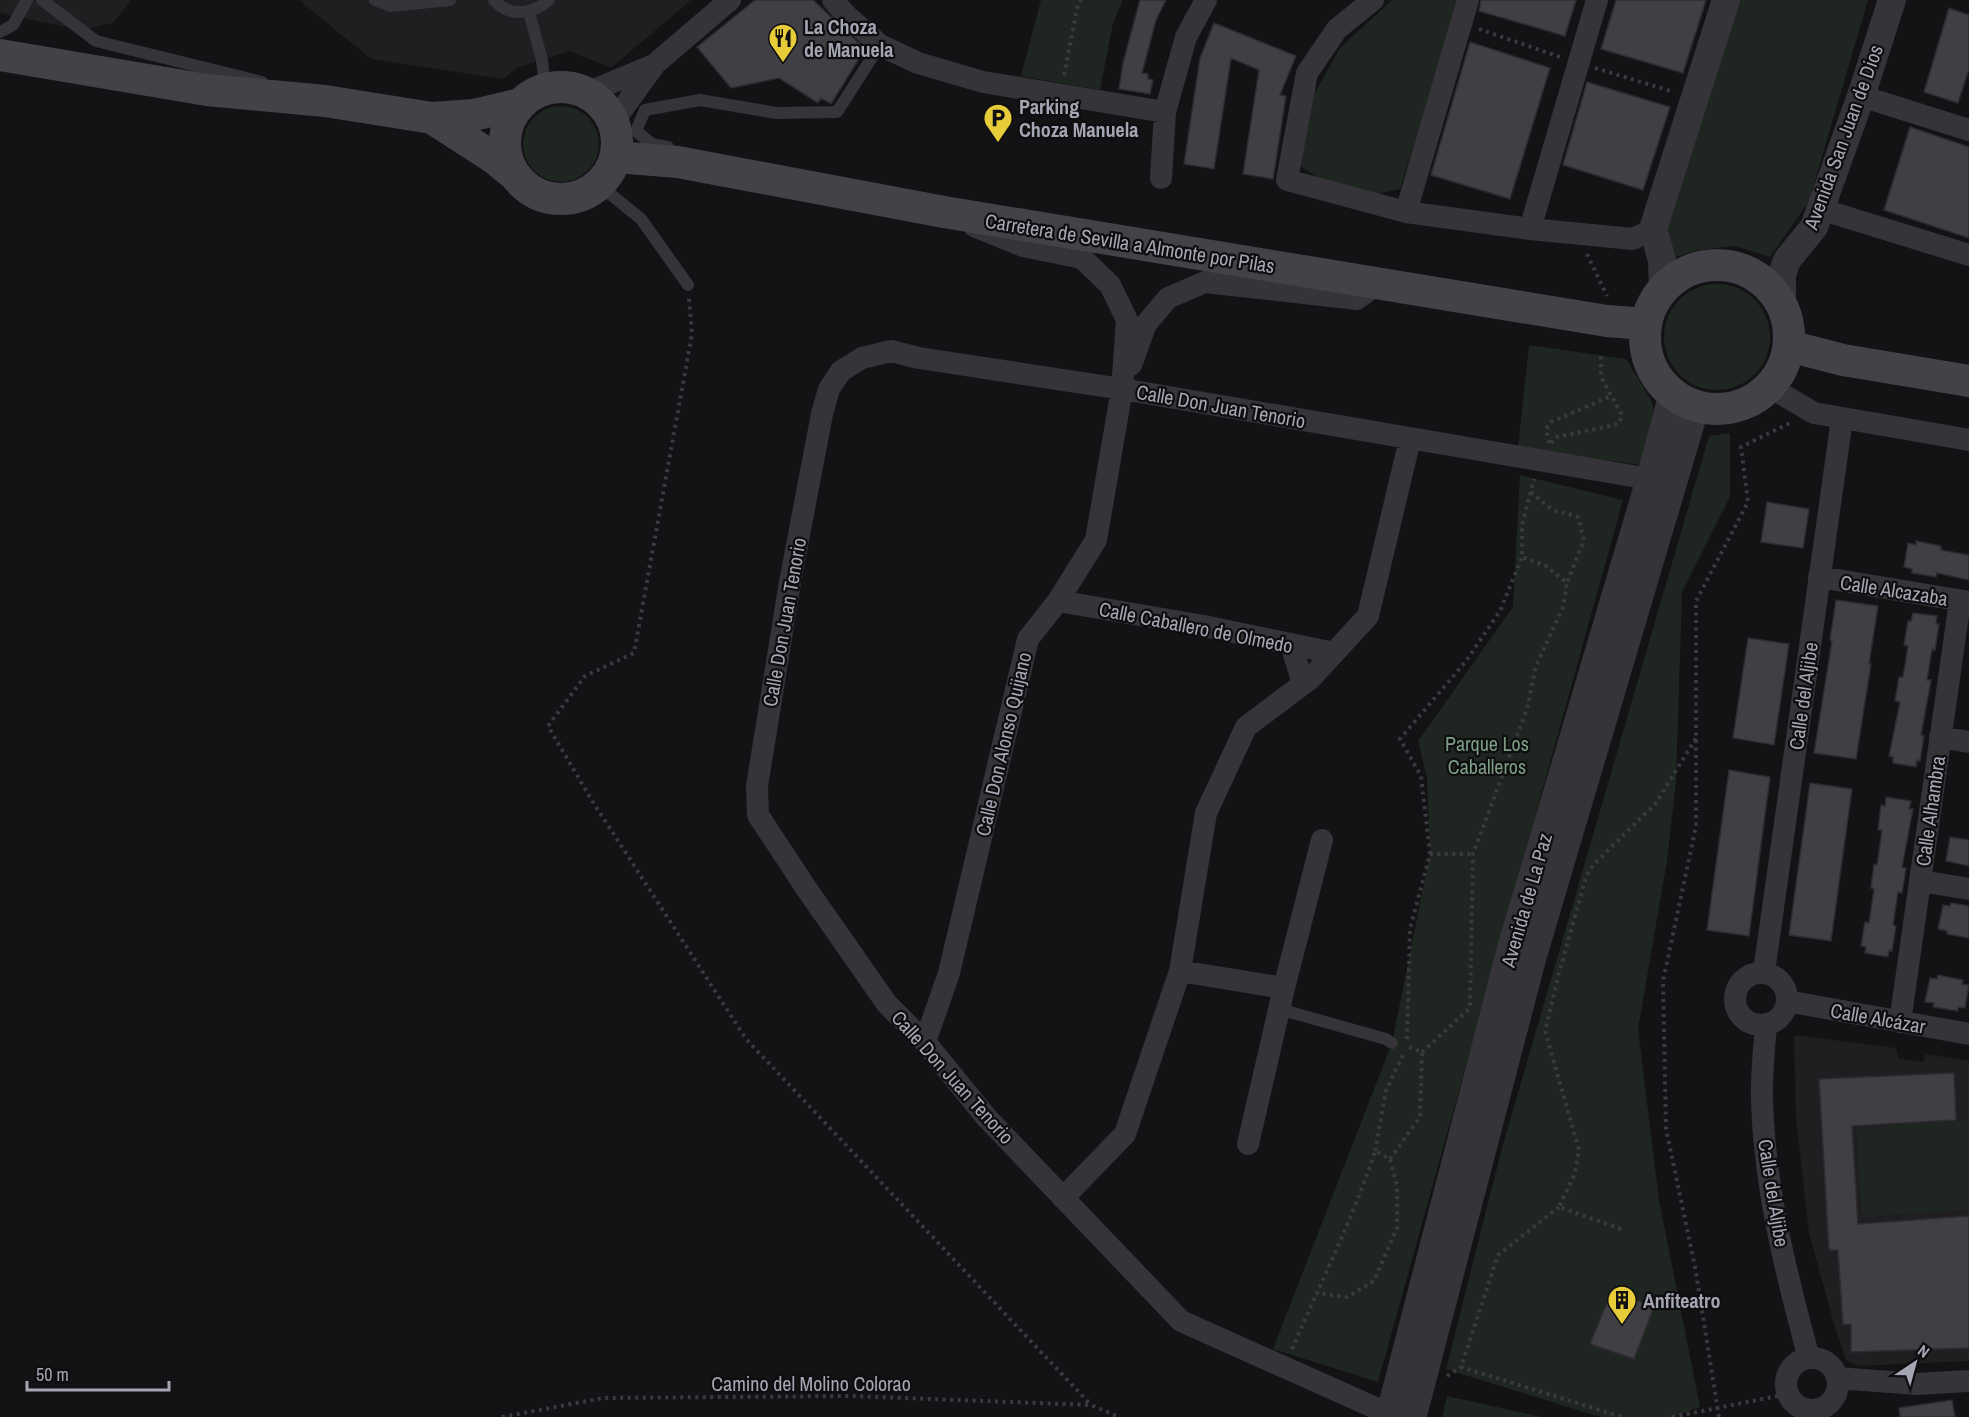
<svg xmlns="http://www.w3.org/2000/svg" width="1969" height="1417" font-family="'Archivo Narrow',sans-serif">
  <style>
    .built { fill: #1f1e21 }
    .green { fill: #1f2621 }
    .building { fill: #3f3f44; stroke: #2d2c30; stroke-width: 1.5 }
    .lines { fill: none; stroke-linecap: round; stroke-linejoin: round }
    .path { stroke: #3a3a40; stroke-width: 4; stroke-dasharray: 3 4.5; stroke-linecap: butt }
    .service { stroke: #343439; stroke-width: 12 }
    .minor { stroke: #343439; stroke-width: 22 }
    .tertiary { stroke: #343439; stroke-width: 28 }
    .secondary { stroke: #424248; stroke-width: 32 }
    .labels { text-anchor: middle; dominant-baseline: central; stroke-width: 4.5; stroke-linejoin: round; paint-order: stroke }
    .poi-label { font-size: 20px; font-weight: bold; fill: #a5a6b3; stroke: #0e0d0f; text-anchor: start }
    .street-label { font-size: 20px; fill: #a5a6b3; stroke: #0e0d0f }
    .park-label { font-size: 20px; fill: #7d9d85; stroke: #0e0d0f }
  </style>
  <rect width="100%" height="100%" fill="#131214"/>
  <!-- built -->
  <path class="built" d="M0 0H131L113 23 81 30 0 13Z
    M299 0H691L611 68 570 51 517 68 503 79 371 59Z
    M1794 1035 1896 1048 1899 1059 1923 1062 1926 1054 1969 1061V1361L1858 1366 1846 1360 1835 1328 1809 1233 1796 1118Z"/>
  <!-- green -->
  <path class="green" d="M1041 0H1123L1113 23 1100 90 1021 76Z
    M1392 0H1460L1400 189 1372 195 1323 181 1299 165 1314 94 1340 48Z
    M1740 0H1868L1809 201 1770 257 1735 246 1698 250 1676 257 1664 232Z
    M523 144a38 38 0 1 1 76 0a38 38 0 1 1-76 0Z
    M1664 337a53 53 0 1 1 106 0a53 53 0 1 1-106 0Z
    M1529 345 1626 359 1650 398 1654 409 1641 465 1518 448Z
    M1730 433V497L1682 592 1676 781 1667 861 1638 1029 1659 1200 1700 1407 1674 1417H1600L1446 1369 1502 1148 1709 436Z
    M1520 475 1623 500 1378 1382 1273 1349 1392 1043 1430 854 1427 778 1418 741 1513 607Z
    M1969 1120V1209L1862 1217 1856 1128Z
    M1447 1396 1542 1417H1442Z"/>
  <!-- building -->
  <path class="building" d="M755 0H813L865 49 831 104 821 98 818 103 779 78 731 88 697 47Z
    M1140 0H1166L1156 20 1142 73 1148 74V79L1153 80 1150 94 1119 89 1123 63Z
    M1481 0H1576L1565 36 1479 11Z
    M1616 0H1706L1683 73 1601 49Z
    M1949 8 1969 15V69L1958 103 1924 92Z
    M1214 23 1296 56 1280 95 1286 96 1273 179 1243 174 1259 70 1231 58 1214 169 1184 164 1200 58Z
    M1470 42 1550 68 1510 199 1431 175Z
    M1587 82 1670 107 1643 190 1563 165Z
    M1910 127 1969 147V238L1884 210Z
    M1767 502 1809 509 1803 548 1761 542Z
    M1916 541 1941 546V550L1969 555V580L1937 573 1936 577 1912 573V569L1904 567 1908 543 1916 545Z
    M1836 600 1878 606 1869 664H1871L1856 759 1814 753 1832 641 1830 640Z
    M1913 613 1937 616 1936 624H1939L1935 650 1932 649 1927 680H1931L1921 735 1924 736 1920 761 1917 760 1916 767 1893 763V757L1889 756 1900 702 1895 701 1899 677H1903L1908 646 1904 645 1908 621H1911Z
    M1748 638 1789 644 1774 745 1733 738Z
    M1729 770 1770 777 1749 936 1707 930Z
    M1810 783 1852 789 1831 941 1789 935Z
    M1886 797 1911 801 1909 809H1913L1902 867 1906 868 1902 893 1898 892 1893 925 1896 926 1892 951 1889 950 1888 957 1865 953 1866 947 1861 946 1865 922 1869 923 1874 889 1871 888 1874 864 1877 865 1882 830H1878L1881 805 1885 806Z
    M1950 837 1969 840V866L1946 861Z
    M1951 903 1969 906V938L1947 934V931L1938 929 1943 905 1950 906Z
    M1938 975 1963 980 1962 984 1969 985 1965 1008 1958 1007V1011L1933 1007 1934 1003 1925 1002 1930 978 1937 979Z
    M1954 1073 1956 1120 1852 1126 1858 1224 1969 1216V1348L1851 1352V1324L1843 1325 1838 1250H1829L1819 1079Z
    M1612 1290 1654 1307 1634 1359 1590 1344Z
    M1952 1400 1955 1417H1900L1899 1408Z"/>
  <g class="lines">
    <!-- path -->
    <path class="path" d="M1479 29 1560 57
      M1595 68 1674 92
      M1064 75 1078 4 1081 0
      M1587 254 1607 296
      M689 299 692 334 634 653 585 676 548 726 591 799 746 1039 1091 1405
      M1549 443 1546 429 1551 422 1611 396
      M1551 443 1556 437 1619 424 1622 415 1601 377V355
      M1531 492 1552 510 1578 517 1584 540 1567 583
      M1430 854 1421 776 1400 739 1466 661 1500 611 1522 557V525L1534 479
      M1407 1039 1410 929 1430 854H1473
      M1422 1052 1470 1008 1473 854 1527 709 1536 666 1563 607 1567 583 1546 566 1522 557
      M1375 1151 1386 1090 1403 1055
      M1390 1159 1420 1117 1422 1052 1406 1046
      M1559 1207 1498 1255 1461 1367 1622 1417
      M1621 1229 1559 1207 1575 1173 1579 1150 1545 1031 1559 973 1586 877 1593 865 1656 803 1696 738
      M1292 1349C1320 1284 1353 1219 1375 1151L1390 1159 1397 1186V1228L1374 1281 1347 1297 1317 1293
      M1447 1376 1461 1367
      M502 1417 603 1398 851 1396 1091 1405 1119 1417
      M1672 1417 1788 1394
      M1719 1417 1695 1267 1666 1129 1663 981 1696 826V601L1748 502 1741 447 1790 423"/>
    <!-- service -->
    <path class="service" d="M42 0 96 41 262 82
      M375 0 390 6 450 0
      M494 0C510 18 533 14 549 0
      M529 12 542 60 545 89
      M0 32 13 25 27 0
      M668 147 652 144 636 131 645 110 700 100 776 113 837 112 880 45
      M599 185 641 219 688 285
      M1279 1009 1386 1039 1392 1043"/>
    <!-- minor -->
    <path class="minor" d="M833 0 847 16 880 45 918 63 983 82 1165 112
      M1373 0 1337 29 1307 73 1287 180 1406 212 1530 229 1633 239 1653 229
      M587 93 654 65
      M1861 96 1969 130
      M613 122 655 64 730 0
      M1161 178 1165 112 1186 37 1206 0
      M1820 209 1969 255
      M1406 212 1468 0
      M1530 229 1597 0
      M1131 365 1146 324 1168 298 1205 282 1357 299 1377 284
      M1770 387 1814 413 1969 440
      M1819 577 1969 602
      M1058 601 1204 626 1334 653
      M1291 644 1303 684
      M1940 737 1969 742
      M1920 881 1969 889
      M1180 971 1284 988 1322 840
      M1764 972 1842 419
      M1735 999a26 26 0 1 1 52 0a26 26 0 1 1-52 0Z
      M1787 1001 1969 1034
      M1900 1022 1960 601
      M1766 1025C1764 1050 1761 1077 1762 1102 1765 1189 1786 1274 1809 1358
      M925 1042 949 973 1028 639 1058 601 1096 540 1122 389 1127 320 1110 285 1082 258 1023 246 974 226
      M1248 1144 1284 988
      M1063 1198 1125 1134 1180 971 1206 813 1246 727 1310 679 1368 616 1410 439
      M1786 1384a26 26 0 1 1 52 0a26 26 0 1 1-52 0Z
      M1837 1378 1917 1384 1969 1381
      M1389 1414 1181 1321 987 1118 925 1042 887 1004 806 888 758 815 757 786 790 582 822 414 829 389 841 371 862 358 891 351 919 358 1122 389 1650 479"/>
    <!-- tertiary -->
    <path class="tertiary" d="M1663 289 1662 260 1653 229 1726 0
      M1782 304V275L1787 260 1814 227 1861 96 1892 0
      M1391 1410 1512 945 1650 479 1673 393
      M1413 1415 1532 959 1696 405"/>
    <!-- secondary -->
    <path class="secondary" d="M0 55 207 90 325 101 432 118 474 115 520 104
      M505 143a56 56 0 1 1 112 0a56 56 0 1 1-112 0Z
      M432 118 494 158 516 176
      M616 157 678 162 944 212 1607 321 1646 324
      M1645 337a72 72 0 1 1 144 0a72 72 0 1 1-144 0Z
      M1789 346 1843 360 1969 381"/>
  </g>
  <!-- icons -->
  <defs>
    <g id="restaurant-pin" transform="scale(1.5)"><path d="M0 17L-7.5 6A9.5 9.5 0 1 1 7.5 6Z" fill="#e6cc39" stroke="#0e0d0f"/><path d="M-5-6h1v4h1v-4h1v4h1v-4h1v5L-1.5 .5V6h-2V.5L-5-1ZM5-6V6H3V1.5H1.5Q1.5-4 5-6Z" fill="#111"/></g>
    <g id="parking-pin" transform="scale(1.5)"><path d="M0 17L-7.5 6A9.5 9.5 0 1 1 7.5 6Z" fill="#e6cc39" stroke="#0e0d0f"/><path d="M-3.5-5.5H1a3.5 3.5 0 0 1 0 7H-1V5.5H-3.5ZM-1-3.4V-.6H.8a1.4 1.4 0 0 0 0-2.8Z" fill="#111"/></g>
    <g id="building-pin" transform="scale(1.5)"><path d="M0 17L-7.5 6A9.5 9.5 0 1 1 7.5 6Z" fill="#e6cc39" stroke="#0e0d0f"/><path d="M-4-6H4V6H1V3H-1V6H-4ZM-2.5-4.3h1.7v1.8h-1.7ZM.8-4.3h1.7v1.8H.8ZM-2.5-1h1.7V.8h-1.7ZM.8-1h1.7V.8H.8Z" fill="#111"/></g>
  </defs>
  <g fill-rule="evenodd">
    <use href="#restaurant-pin" x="783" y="38"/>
    <use href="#parking-pin" x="998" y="118"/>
    <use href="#building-pin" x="1622" y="1300"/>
  </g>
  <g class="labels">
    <!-- poi labels -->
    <g class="poi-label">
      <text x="804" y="26">La Choza<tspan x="804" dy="23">de Manuela</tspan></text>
      <text x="1019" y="106">Parking<tspan x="1019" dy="23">Choza Manuela</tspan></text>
      <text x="1643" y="1300">Anfiteatro</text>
    </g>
    <!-- street labels -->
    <g class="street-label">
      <text transform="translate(1843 137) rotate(-70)">Avenida San Juan de Dios</text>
      <text transform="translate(1130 243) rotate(9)">Carretera de Sevilla a Almonte por Pilas</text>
      <text transform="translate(1221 406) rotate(10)">Calle Don Juan Tenorio</text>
      <text transform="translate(1894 590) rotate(9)">Calle Alcazaba</text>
      <text transform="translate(784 622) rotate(-80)">Calle Don Juan Tenorio</text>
      <text transform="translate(1196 627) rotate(11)">Calle Caballero de Olmedo</text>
      <text transform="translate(1803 696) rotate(-82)">Calle del Aljibe</text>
      <text transform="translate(1003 744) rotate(-77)">Calle Don Alonso Quijano</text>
      <text transform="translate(1930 811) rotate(-82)">Calle Alhambra</text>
      <text transform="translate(1526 900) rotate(-74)">Avenida de La Paz</text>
      <text transform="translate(1878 1018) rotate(10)">Calle Alcázar</text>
      <text transform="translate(953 1077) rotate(48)">Calle Don Juan Tenorio</text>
      <text transform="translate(1774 1193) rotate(81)">Calle del Aljibe</text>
      <text x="811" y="1383">Camino del Molino Colorao</text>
    </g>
    <!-- park labels -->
    <g class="park-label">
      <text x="1487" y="743">Parque Los<tspan x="1487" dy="23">Caballeros</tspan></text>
    </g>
  </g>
  <!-- north arrow -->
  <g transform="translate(1915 1363) rotate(36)" stroke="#0e0d0f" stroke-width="4.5" paint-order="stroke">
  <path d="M0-4.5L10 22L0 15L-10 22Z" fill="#a5a6b3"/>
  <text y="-9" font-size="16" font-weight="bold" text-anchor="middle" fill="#a5a6b3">N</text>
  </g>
  <!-- scale -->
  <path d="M27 1381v9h142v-9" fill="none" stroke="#a5a6b3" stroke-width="3"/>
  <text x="36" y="1381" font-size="18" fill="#a5a6b3" stroke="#0e0d0f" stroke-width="4.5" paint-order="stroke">50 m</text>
</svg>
